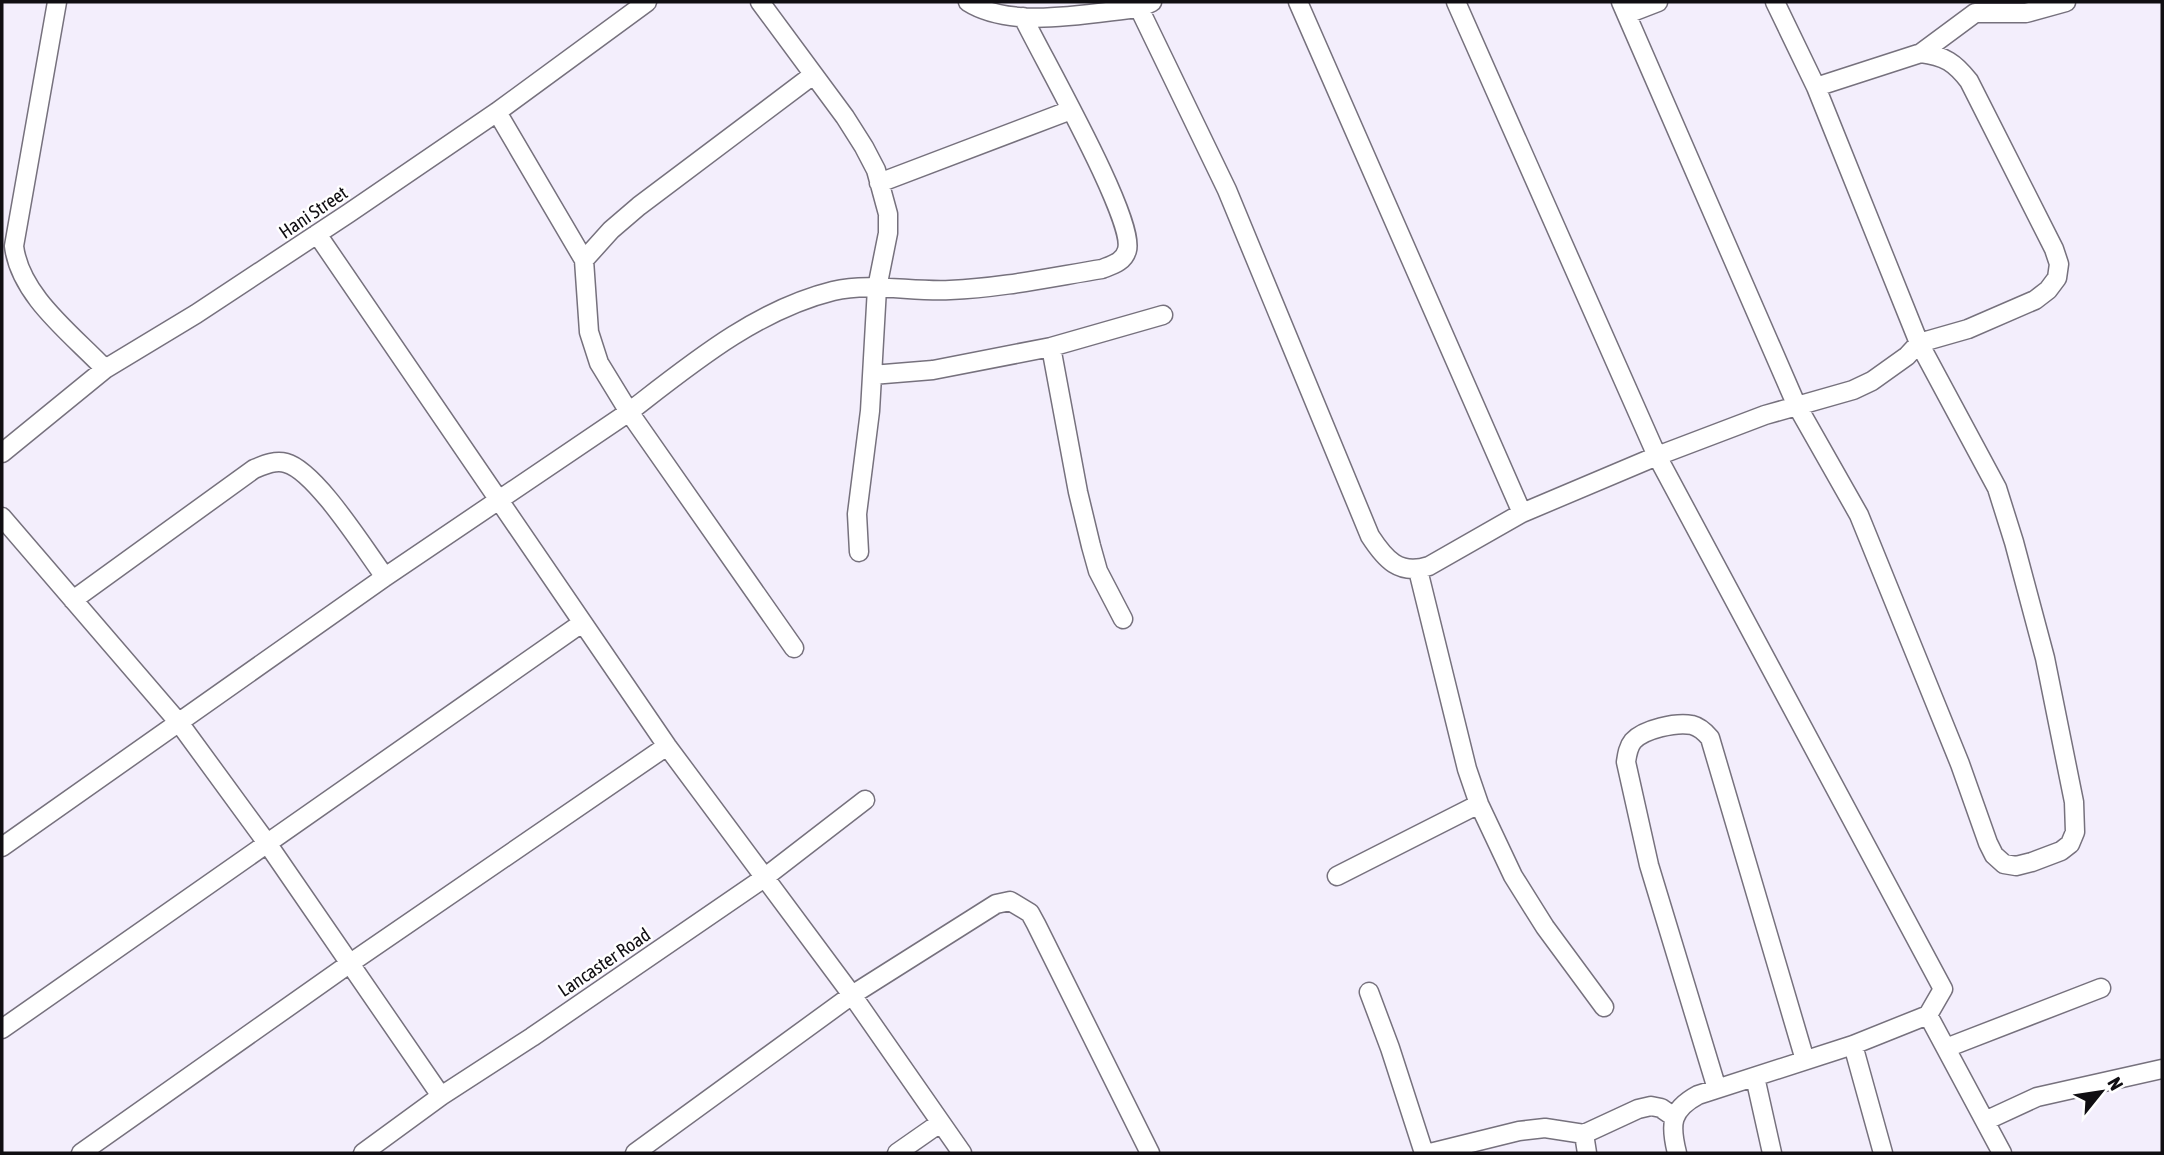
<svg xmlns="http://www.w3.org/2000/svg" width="2164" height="1155" font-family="'Asap Condensed',sans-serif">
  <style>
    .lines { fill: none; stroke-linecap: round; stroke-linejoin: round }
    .minor-casing { stroke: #76717d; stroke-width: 21 }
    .minor { stroke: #fff; stroke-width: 18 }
    .labels { text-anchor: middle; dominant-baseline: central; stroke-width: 5; stroke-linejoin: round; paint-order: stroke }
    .street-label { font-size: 19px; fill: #100e12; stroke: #fff }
  </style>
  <rect width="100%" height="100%" fill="#f3eefc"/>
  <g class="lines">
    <!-- minor casing -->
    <g class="minor-casing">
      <path id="minor" d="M57 2 14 246C20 296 72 334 105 369
        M760 2 845 117 864 147 876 170 888 214V233L877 288 870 411 857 514 859 552
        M968 2C1012 30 1089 13 1139 8L1152 2
        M1298 2 1522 513
        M1456 2 1657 456 1943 989 1928 1015 1853 1045 1698 1095C1670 1110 1670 1125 1677 1153
        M1621 2 1796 404 1859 515 1960 764 1988 843 1994 855 2004 864 2016 866 2032 862 2061 851 2070 844 2075 832 2074 802 2045 658 2014 542 1997 488 1919 343 1816 87 1775 2
        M1139 8 1227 190 1370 536C1385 559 1399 576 1429 566L1522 513 1657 456 1765 415 1853 390 1872 381 1907 356 1919 343 1968 329 2035 300 2048 290 2057 278 2059 264 2054 249 1969 81C1955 63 1945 56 1921 53
        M1627 14 1658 2
        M1816 87 1921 53 1975 13H2026L2066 2
        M497 112 584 260 589 332 599 363 629 412 794 648
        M879 183 1071 110
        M317 234 667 746 852 995 962 1153
        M584 260 611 230 639 206 813 75
        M1051 347 1078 492 1091 546 1098 571 1123 619
        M872 375 933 370 1051 347 1163 315
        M2 453 105 369 196 314 349 213 497 112 647 2
        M2 517 180 724 267 843 441 1096
        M1418 570 1467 769 1479 804 1513 876 1545 927 1604 1007
        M73 600 254 469C264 465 275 460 286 463 316 471 365 550 385 577
        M2 847 385 577 629 412C691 364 756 310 833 291 871 282 911 292 950 290 1001 288 1052 277 1102 269 1112 265 1124 262 1127 250 1136 220 1041 55 1023 17
        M1337 876 1479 804
        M1369 992 1390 1048 1424 1153
        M1928 1015 2002 1153
        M2 1029 582 623
        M1853 1045 1883 1153
        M1946 1048 2101 988
        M1755 1077 1772 1153
        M1717 1089 1649 865 1626 762C1627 755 1628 747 1633 741 1644 729 1676 722 1692 725 1700 727 1705 732 1710 738L1805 1060
        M1985 1121 2037 1097 2162 1069
        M1584 1134 1587 1153
        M81 1153 349 964 667 746
        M363 1153 441 1096 532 1037 764 878 865 800
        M635 1153 852 995 996 904 1010 901 1030 913 1036 924 1150 1153
        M897 1153 940 1123
        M1430 1153 1519 1131 1545 1128 1584 1134 1638 1109 1651 1106 1661 1108 1674 1117"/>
    </g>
    <!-- minor -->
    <use href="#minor" class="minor"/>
  </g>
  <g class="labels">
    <!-- street labels -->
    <g class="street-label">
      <text transform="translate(313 212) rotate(-34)">Hani Street</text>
      <text transform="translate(604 962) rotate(-34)">Lancaster Road</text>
    </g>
  </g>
  <!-- border -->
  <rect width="2164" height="1155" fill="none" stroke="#100e12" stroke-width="7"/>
  <!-- north arrow -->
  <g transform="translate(2101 1092) rotate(60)" stroke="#ffffff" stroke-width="5" paint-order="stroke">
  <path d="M0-5L12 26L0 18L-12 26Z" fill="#100e12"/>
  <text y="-10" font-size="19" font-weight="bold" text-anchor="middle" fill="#100e12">N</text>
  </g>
</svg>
